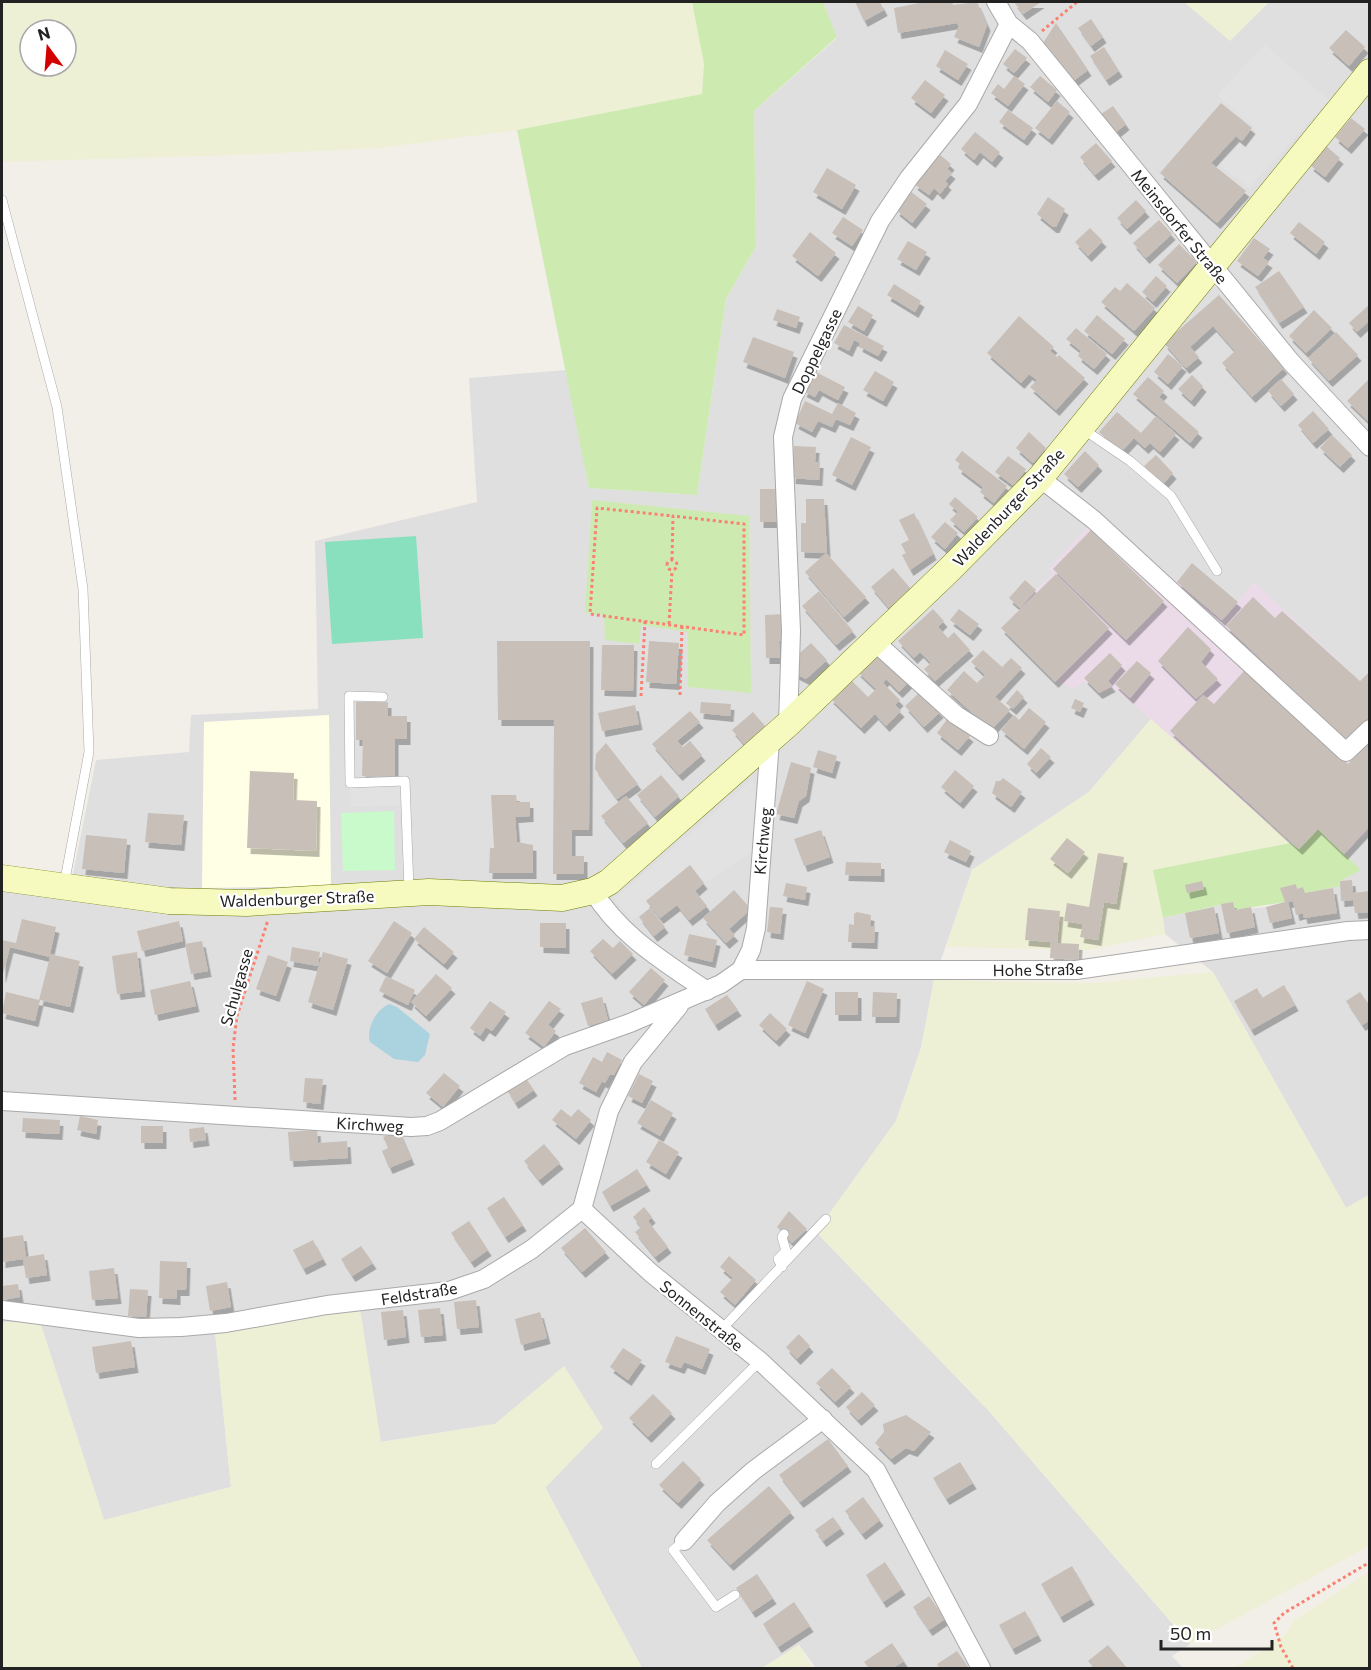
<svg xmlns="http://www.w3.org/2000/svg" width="1371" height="1670" font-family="Commissioner,sans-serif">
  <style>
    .residential { fill: #e0dfdf }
    .industrial { fill: #ebdbe8 }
    .education { fill: #ffffe5 }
    .farmland { fill: #eef0d5; fill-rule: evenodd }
    .grass { fill: #cdebb0 }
    .park { fill: #c8facc }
    .pitch { fill: #88e0be }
    .parking { fill: #e2e2e2 }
    .water { fill: #aad3df }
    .building { fill: #c7bfb8; filter: url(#shadow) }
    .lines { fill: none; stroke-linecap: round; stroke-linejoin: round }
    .lane-casing { stroke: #a9a9a9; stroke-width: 10 }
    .street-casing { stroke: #a9a9a9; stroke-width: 20 }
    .secondary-casing { stroke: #707d05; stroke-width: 27 }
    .path { stroke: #fa8072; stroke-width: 3; stroke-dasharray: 3 3; stroke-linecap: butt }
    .lane { stroke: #fff; stroke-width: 9 }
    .street { stroke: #fff; stroke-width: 18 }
    .secondary { stroke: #f7fabf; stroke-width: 26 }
    .labels { text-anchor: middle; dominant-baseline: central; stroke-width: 4.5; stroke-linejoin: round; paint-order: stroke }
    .street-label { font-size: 16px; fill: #222; stroke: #fff }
  </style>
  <defs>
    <filter id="shadow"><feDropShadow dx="3.5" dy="6" stdDeviation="0" flood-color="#0004"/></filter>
  </defs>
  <rect width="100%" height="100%" fill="#f2efe9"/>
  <!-- residential -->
  <path class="residential" d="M823 2H1184L1230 40 1269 2H1369V57L1033 472 869 635 585 886H378L170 893 72 879 96 760 189 752 191 715 318 709 315 541 477 502 469 378 567 370 589 488 697 495 726 299 756 246 754 111 837 38Z
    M1369 87V671L1360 681 1254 583 1222 620 1177 582 1049 568 1054 573 1036 590 1085 680 1114 688 1151 719 1089 792 972 870 934 980 921 1048 896 1121 816 1232 988 1410 1190 1644 1172 1656 1183 1668H816L799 1645 762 1668H642L545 1487 603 1428 564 1367 495 1424 380 1442 360 1310 215 1332 231 1487 104 1520 40 1322H2V888L410 903 591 904 616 893 882 649Z
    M1369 830V1195L1346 1208 1213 972 1165 934 1163 918 1233 902 1235 910 1266 907 1284 902 1280 888 1296 884 1303 887 1305 893 1340 881 1360 870 1344 854Z"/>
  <!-- industrial -->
  <path class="industrial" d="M1099 515 1222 620 1254 582 1360 681 1369 671V830L1346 853 1318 830 1299 849 1114 688 1101 693 1085 681 1073 689 1055 679 1002 627 1053 573 1049 568Z"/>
  <!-- education -->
  <path class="education" d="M329 715 331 886 202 888 204 722Z"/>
  <!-- farmland -->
  <path class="farmland" d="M2 2H692L704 64 702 94 517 130 380 148 237 155 2 162ZM30 30H66V66H30Z
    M1184 2H1269L1230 41Z
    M1151 719 1290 843 1154 870 1165 934 1089 950 946 947 972 870 1089 792Z
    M1213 972 1346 1208 1369 1195V1546L1190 1644 988 1410 816 1232 896 1121 921 1048 934 980 1094 983Z
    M360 1309 381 1442 495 1424 564 1366 603 1428 545 1488 642 1668H2V1322H40L104 1520 231 1487 215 1332Z
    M1369 1572V1668H1234L1286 1634 1294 1620Z
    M799 1645 812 1668H762Z"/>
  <!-- grass -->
  <path class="grass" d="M692 2H823L837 37 754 111 756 246 726 299 697 495 589 488 517 130 702 94 704 64Z
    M592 500 749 516 751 693 688 687V632L641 625 639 644 605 640 604 615 585 613Z
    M1318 829 1361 870 1340 881V886L1305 893 1303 887 1297 889 1296 884 1281 888 1285 902 1235 910 1232 902 1163 918 1153 870 1290 843 1299 849Z"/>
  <!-- park -->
  <path class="park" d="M394 811 395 870 343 871 341 813Z"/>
  <!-- pitch -->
  <path class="pitch" d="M416 536 423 638 332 644 325 542Z"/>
  <!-- parking -->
  <path class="parking" d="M1265 45 1329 100 1249 188 1217 163 1238 140 1244 144 1256 129 1217 95Z
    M752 780 758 789 752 852 704 883 690 865 646 900 650 908 632 920 614 899Z
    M405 781 406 805 351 807 350 783Z"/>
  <!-- water -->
  <path class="water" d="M389 1004 397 1007 430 1034 425 1055 418 1062 394 1059 370 1042C366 1028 376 1010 389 1004Z"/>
  <!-- building -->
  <path class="building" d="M855 2H880L884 10 864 21Z
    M925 2H952L953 5 977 2 987 25 979 47 954 37 959 26 957 23 898 33 894 8Z
    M1014 2H1041L1023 14Z
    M1091 19 1103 37 1091 46 1078 28Z
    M1056 23 1088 70 1072 82 1043 43Z
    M1346 30 1365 47 1349 66 1329 48Z
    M1104 47 1119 71 1106 80 1090 56Z
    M1015 49 1027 58 1014 73 1003 64Z
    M945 50 968 64 958 80 936 66Z
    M1014 76 1025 84 1008 106 991 93 998 84 1004 89Z
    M1040 76 1057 90 1048 102 1030 87Z
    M925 80 945 95 931 113 911 98Z
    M1057 101 1070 112 1049 139 1035 128Z
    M1221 103 1252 128 1242 141 1236 136 1211 163 1246 191 1217 223 1160 173Z
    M1113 106 1126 124 1115 133 1101 114Z
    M1008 110 1033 128 1024 140 999 122Z
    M1351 118 1365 129 1348 148 1335 137Z
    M975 132 1000 152 992 162 980 152 974 160 961 149Z
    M1096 143 1112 161 1095 175 1080 157Z
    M1326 146 1340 158 1325 177 1310 165Z
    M938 153 951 164 947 169 952 173 945 181 948 184 940 194 934 188 929 195 914 184Z
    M827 168 856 185 842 209 813 192Z
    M910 191 927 204 912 223 896 210Z
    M1048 197 1065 209 1056 227H1053L1037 214Z
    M1136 200 1146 211 1127 229 1117 218Z
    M843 217 863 230 852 246 832 233Z
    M1159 220 1172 234 1146 258 1133 243Z
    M1299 222 1325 242 1316 254 1290 233Z
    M1090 228 1103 241 1088 256 1075 242Z
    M810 232 836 253 818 276 792 256Z
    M1254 238 1270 249 1263 258 1269 262 1258 276 1237 261Z
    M908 241 927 252 916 270 897 259Z
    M1179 244 1197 262 1177 283 1158 265Z
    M1279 271 1304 307 1279 323 1255 287Z
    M1156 276 1167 286 1153 302 1142 292Z
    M1127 283 1155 308 1134 331 1101 302 1115 287 1120 291Z
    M894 284 921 301 915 312 887 295Z
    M1219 295 1284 368 1252 397 1222 363 1235 351 1213 326 1190 347 1199 357 1186 368 1164 343Z
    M1370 304V320L1357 332 1349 323Z
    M858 306 873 315 864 331 848 322Z
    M777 309 800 317 796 328 773 320Z
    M1314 310 1332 328 1306 353 1289 336Z
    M1097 315 1125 339 1112 354 1084 331Z
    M1019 316 1054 347 1050 351 1057 357 1059 355 1085 378 1056 410 1030 387 1037 380 1029 374 1021 383 987 353Z
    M844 325 884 346 878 356 859 346 860 343 854 340 849 351 834 343Z
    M1076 328 1107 354 1094 369 1078 356 1081 351 1066 339Z
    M1336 332 1358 355 1329 381 1308 358Z
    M753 337 794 352 785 378 743 362Z
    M1168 354 1183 366 1168 384 1154 372Z
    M814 371 845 387 838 400 819 390 815 397 803 391Z
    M875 371 894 382 883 401 863 390Z
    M1192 375 1203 386 1191 401 1178 389Z
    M1148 377 1164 391 1159 397 1199 432 1190 443 1133 394Z
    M1370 378V423L1347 401Z
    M1281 379 1294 394 1281 406 1268 391Z
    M805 401 832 414 838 403 856 413 850 425 836 419 832 427 818 421 812 432 795 423Z
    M1313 411 1329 429 1313 443 1298 425Z
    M1117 412 1141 433 1156 416 1176 434 1160 452 1150 443 1145 448 1134 438 1121 452 1099 432Z
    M1029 432 1046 448 1033 463 1016 448Z
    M1332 435 1352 455 1340 467 1320 448Z
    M851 437 871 447 852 485 832 475Z
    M794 446 816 447 815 462H820L819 480 792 478Z
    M962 451 1007 486 994 503 980 492 983 487 958 468 960 464 955 460Z
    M1085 451 1099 465 1078 487 1064 474Z
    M1156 455 1173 473 1162 485 1144 466Z
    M1008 456 1026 469 1014 486 995 472Z
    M760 489H777V522H760Z
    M955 497 978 517 964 532 950 520 958 512 949 504Z
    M806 499H824L827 553 801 552V523H806Z
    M914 513 933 554 910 570 902 555 906 553 901 544 909 540 899 520Z
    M945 522 958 533 945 549 931 537Z
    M1091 530 1164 601 1126 640 1053 569Z
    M826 553 866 597 844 617 805 572Z
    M1192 563 1238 602 1222 620 1177 582Z
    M893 568 911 589 889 608 871 587Z
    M1056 574 1109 628 1055 682 1001 628Z
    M1025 580 1036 590 1020 608 1009 598Z
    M819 591 853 631 836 645 802 606Z
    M1253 597 1275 618 1282 611 1360 681 1370 671V720L1349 742 1226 626Z
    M933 609 944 621 938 627 948 638 954 632 970 650 935 681 924 669 931 663 920 652 914 658 898 641Z
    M959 609 979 624 970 635 950 620Z
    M785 614 786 641H779L780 658H766L765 615Z
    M1188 627 1211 649 1201 662 1218 679 1196 699 1158 661Z
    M497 641H590L589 830H572V856H584V874H553L554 720H498Z
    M649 641 679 643 676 684 646 682Z
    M811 643 827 660 806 679 792 672V660Z
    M602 645H634L633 691 601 690Z
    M983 650 1002 667 1011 658 1022 668 995 697 1010 710 991 730 947 690 964 671 977 683 985 675 971 662Z
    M877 651 909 682 899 692 886 679 883 683 900 700 895 705 901 711 886 726 875 714 861 728 830 698 849 678 868 697 876 689 857 671Z
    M1110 653 1122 665 1108 681 1112 686 1099 693 1084 678Z
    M1137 661 1151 673 1130 698 1115 684Z
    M1244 671 1348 764 1370 741V826L1344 854 1318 829 1299 849 1170 731 1203 695 1214 704Z
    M1017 690 1024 697 1013 709 1006 703Z
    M920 692 940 712 924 727 905 706Z
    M1075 699 1084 703 1080 712 1071 708Z
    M356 702H388V716H407V739H395V777L362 776 363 740H356Z
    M701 702 731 704 730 716 700 713Z
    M635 705 639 724 602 731 598 713Z
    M1029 708 1046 722 1024 749 1001 730 1014 715 1019 720Z
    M690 711 700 722 677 741 683 747 690 741 702 755 679 775 652 744Z
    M753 712 766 727 745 745 732 730Z
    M948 718 970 736 958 750 937 733Z
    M606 743 638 784 617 799 595 769 596 754Z
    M1041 748 1051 757 1036 773 1027 764Z
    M818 750 837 756 832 773 813 767Z
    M791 762 811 768 806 796 799 801 794 818 776 814Z
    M955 770 974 786 960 803 941 787Z
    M250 771 294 773 293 800 317 801 316 851 247 848Z
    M661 775 679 796 655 817 637 795Z
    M1003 778 1022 792 1011 807 992 793 996 781H1000Z
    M491 795H516L517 802H530V816L515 817 517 842 533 845V873H489L490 848H494Z
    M626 796 648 823 623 843 601 816Z
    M148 813 184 815 181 845 145 842Z
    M821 830 830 857 804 866 794 839Z
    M86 835 127 839 124 873 82 869Z
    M1067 838 1085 852 1068 873 1050 859Z
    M950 840 971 851 966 862 944 852Z
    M1098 853 1124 857 1116 904 1104 902 1098 940 1080 937 1083 924 1064 921 1067 903 1089 907Z
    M846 862 881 863V876L845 875Z
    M690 865 704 883 695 891 707 906 689 920 677 905 660 918 646 901Z
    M1352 880 1353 893 1370 891V912L1355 913 1353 900 1341 901 1340 881Z
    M1202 881 1204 889 1187 893 1185 885Z
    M786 883 807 887 805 900 783 896Z
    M1296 884 1297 889 1303 887 1305 893 1333 888 1337 913 1304 918 1303 913 1296 915 1293 901 1288 902 1292 918 1270 923 1266 907 1285 902 1280 888Z
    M734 890 751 909 729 929 735 935 726 943 703 918Z
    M1233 902 1235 910 1251 907 1255 927 1227 933 1221 904Z
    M770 907 783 908 780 934 767 932Z
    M1214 907 1219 933 1190 938 1185 913Z
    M650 908 665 927 654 936 639 917Z
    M1028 908 1060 911 1057 943 1079 944 1078 960 1050 958 1051 942 1025 940Z
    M857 912 871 915 870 926H875L874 943 848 942 849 924 854 925V914Z
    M22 919 56 927 50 954 80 961 70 1007 40 1000 35 1021 2 1013 6 992 39 1000 50 957 10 947 2 978V940L16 943Z
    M179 921 183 941 142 951 137 931Z
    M394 921 412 933 387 973 368 961Z
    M540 923H566V948L540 947Z
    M424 927 454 952 444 964 414 939Z
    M689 934 717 940 712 962 684 955Z
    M603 939 613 948 620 941 633 954 612 974 590 951Z
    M202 941 208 971 191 974 185 944Z
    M292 947 320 952 318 966 290 961Z
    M137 952 142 991 117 994 112 956Z
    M323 952 348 959 333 1010 308 1002Z
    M268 955 288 962 276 996 256 989Z
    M651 968 665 980 644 1005 629 992Z
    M436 974 452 988 426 1016 411 1002Z
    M386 976 415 990 408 1005 379 991Z
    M190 981 196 1006 155 1015 150 990Z
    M807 981 824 989 805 1033 788 1025Z
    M1284 985 1295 1005 1251 1030 1234 1001 1257 988 1262 998Z
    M835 992H858V1015H835Z
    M873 992 897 993 896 1017H872Z
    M1360 992 1370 1006V1020L1362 1025 1346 1001Z
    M727 995 738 1010 715 1025 705 1009Z
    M602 997 608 1020 588 1026 581 1003Z
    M490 1001 506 1012 492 1031 486 1027 480 1036 470 1028Z
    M549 1001 561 1009 548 1025 556 1031 544 1047 525 1033Z
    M770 1013 787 1029 776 1041 759 1025Z
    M607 1052 622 1060 614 1075 610 1074 605 1083 602 1081 596 1092 579 1083 593 1057 602 1062Z
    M444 1073 460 1086 443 1107 426 1093Z
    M639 1074 653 1081 642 1103 628 1096Z
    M525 1077 534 1090 515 1103 507 1090Z
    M305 1078 323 1079 320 1104 303 1102Z
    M651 1100 673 1113 660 1136 637 1123Z
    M561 1109 571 1117 578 1109 591 1120 576 1139 552 1120Z
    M80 1116 98 1120 96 1134 77 1130Z
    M23 1118 60 1120 59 1134 22 1132Z
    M141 1126H163V1143H141Z
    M204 1127 206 1140 190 1142 189 1129Z
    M317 1130 318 1143 347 1141 348 1158 290 1161 288 1132Z
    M399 1131 411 1159 389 1168 382 1151 388 1148 383 1137Z
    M659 1140 679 1152 666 1174 646 1162Z
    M544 1144 560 1163 539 1180 524 1161Z
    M637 1169 647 1185 610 1206 602 1192Z
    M504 1197 523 1225 505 1237 487 1208Z
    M644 1207 652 1217 648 1221 668 1247 655 1257 635 1232 641 1227 633 1217Z
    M789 1211 807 1229 792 1243 777 1227Z
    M469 1221 488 1250 471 1262 451 1233Z
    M585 1228 606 1252 582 1272 561 1248Z
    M23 1235 26 1257 44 1254 47 1275 26 1278 23 1259 2 1262V1238Z
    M313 1240 323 1259 303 1269 293 1250Z
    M361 1246 373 1263 352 1276 341 1259Z
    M729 1256 756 1280 735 1305 720 1292 733 1278 720 1267Z
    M160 1261 187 1262 186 1290H177V1299L159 1298Z
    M114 1268 118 1298 92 1300 89 1271Z
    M227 1282 231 1307 210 1311 206 1286Z
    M18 1284 20 1297 2 1300V1286Z
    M130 1289 148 1290 146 1317 128 1316Z
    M476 1300 479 1327 457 1329 454 1302Z
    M440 1308 443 1335 421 1337 418 1310Z
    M403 1310 406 1337 384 1340 381 1312Z
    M540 1312 547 1338 521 1345 515 1319Z
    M799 1334 810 1346 797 1359 786 1347Z
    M676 1336 710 1349 702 1369 684 1362 681 1368 665 1362Z
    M131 1341 135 1367 96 1373 92 1347Z
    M623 1348 642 1360 628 1380 610 1367Z
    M832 1368 851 1387 835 1402 816 1383Z
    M862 1392 875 1405 858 1420 846 1407Z
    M653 1394 672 1413 648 1437 629 1418Z
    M906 1415 931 1432 914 1451 906 1448 891 1459 875 1443 884 1432 883 1424Z
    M828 1439 848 1466 800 1502 779 1475Z
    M683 1461 701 1479 678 1503 659 1485Z
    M960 1462 973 1483 946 1499 933 1478Z
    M769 1486 791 1512 730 1565 707 1540Z
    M863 1497 880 1520 862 1534 845 1511Z
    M833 1517 841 1528 823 1541 815 1530Z
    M885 1562 902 1589 883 1602 866 1575Z
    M1072 1566 1091 1599 1060 1617 1041 1584Z
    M757 1574 773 1598 752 1612 736 1588Z
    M929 1596 945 1619 929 1630 913 1607Z
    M794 1602 810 1626 778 1647 763 1624Z
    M1025 1611 1038 1635 1012 1649 999 1625Z
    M892 1643 904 1661 893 1668H869L864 1662Z
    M1108 1645 1127 1668H1094L1088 1661Z
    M957 1651 969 1668H939L937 1664Z"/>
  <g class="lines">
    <!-- lane casing -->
    <g class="lane-casing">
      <path id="lane" d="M2 200 57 407 83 589 89 752 64 885
        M1083 429 1130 461 1171 496 1217 571
        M383 697 349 696 350 783 405 781 409 890
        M782 1267 778 1259 786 1251 782 1237 784 1234
        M721 1330 826 1219
        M656 1464 760 1361
        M684 1541 673 1550 716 1607 735 1595"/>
    </g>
    <!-- street casing -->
    <g class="street-casing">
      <path id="street" d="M996 2 1009 24 1030 41 1291 362 1370 447
        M1040 478 1094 520 1346 752 1370 729
        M875 642 956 715 989 736
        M788 724 791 631 783 437 792 399 880 221 909 178 968 104 1009 24
        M593 891C620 936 665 962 707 991
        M741 970H1076L1348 931 1370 930
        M2 1101 411 1127 427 1126 440 1121 565 1046 630 1023 721 984 741 970 751 950 756 928 770 741
        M582 1209 651 1273 760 1361 876 1470 981 1668
        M2 1310 139 1328 181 1327 226 1323 327 1305 449 1291 484 1279 532 1249 582 1209 609 1111 633 1062 679 1006
        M684 1541 717 1503 753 1471 823 1419"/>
    </g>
    <!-- secondary casing -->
    <g class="secondary-casing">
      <path id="secondary" d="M2 878 169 901 246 903 429 892 562 898 593 891 609 882 788 724 949 570 1040 478 1370 72"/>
    </g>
    <!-- path -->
    <path class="path" d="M1042 31 1077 2
      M667 565a5 5 0 1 1 10 0a5 5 0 1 1-10 0Z
      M672 560 673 516 744 524V635L590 614 597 508 673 516
      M669 624 672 571
      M680 695 682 626
      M641 696 645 621
      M235 1100 233 1048 237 1016 268 920
      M1293 1668 1281 1647 1274 1623 1284 1613 1370 1562"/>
    <!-- lane -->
    <use href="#lane" class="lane"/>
    <!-- street -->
    <use href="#street" class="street"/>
    <!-- secondary -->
    <use href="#secondary" class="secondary"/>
  </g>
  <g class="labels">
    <!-- street labels -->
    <g class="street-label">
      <text transform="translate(1180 226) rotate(51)">Meinsdorfer Straße</text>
      <text transform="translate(816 351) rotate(-64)">Doppelgasse</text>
      <text transform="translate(1008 507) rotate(-47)">Waldenburger Straße</text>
      <text transform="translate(762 841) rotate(-85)">Kirchweg</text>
      <text transform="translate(297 898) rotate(-2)">Waldenburger Straße</text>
      <text transform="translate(1038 969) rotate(-1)">Hohe Straße</text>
      <text transform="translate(236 987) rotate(-74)">Schulgasse</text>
      <text transform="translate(370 1124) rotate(3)">Kirchweg</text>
      <text transform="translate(419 1293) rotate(-9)">Feldstraße</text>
      <text transform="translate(702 1315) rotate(39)">Sonnenstraße</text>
    </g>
  </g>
  <!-- border -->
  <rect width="1371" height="1670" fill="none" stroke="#222222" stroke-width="6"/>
  <!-- north arrow -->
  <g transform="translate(48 48) rotate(344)"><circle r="28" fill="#ffffff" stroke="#a7a7a7" stroke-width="1.5"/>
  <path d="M0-4.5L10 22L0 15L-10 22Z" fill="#d40000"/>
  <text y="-9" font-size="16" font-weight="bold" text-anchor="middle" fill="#222222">N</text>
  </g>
  <!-- scale -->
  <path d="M1161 1640v9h111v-9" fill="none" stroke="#222222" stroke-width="3"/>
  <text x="1170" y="1640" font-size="18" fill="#222222" stroke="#ffffff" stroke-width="4.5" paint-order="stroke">50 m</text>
</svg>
